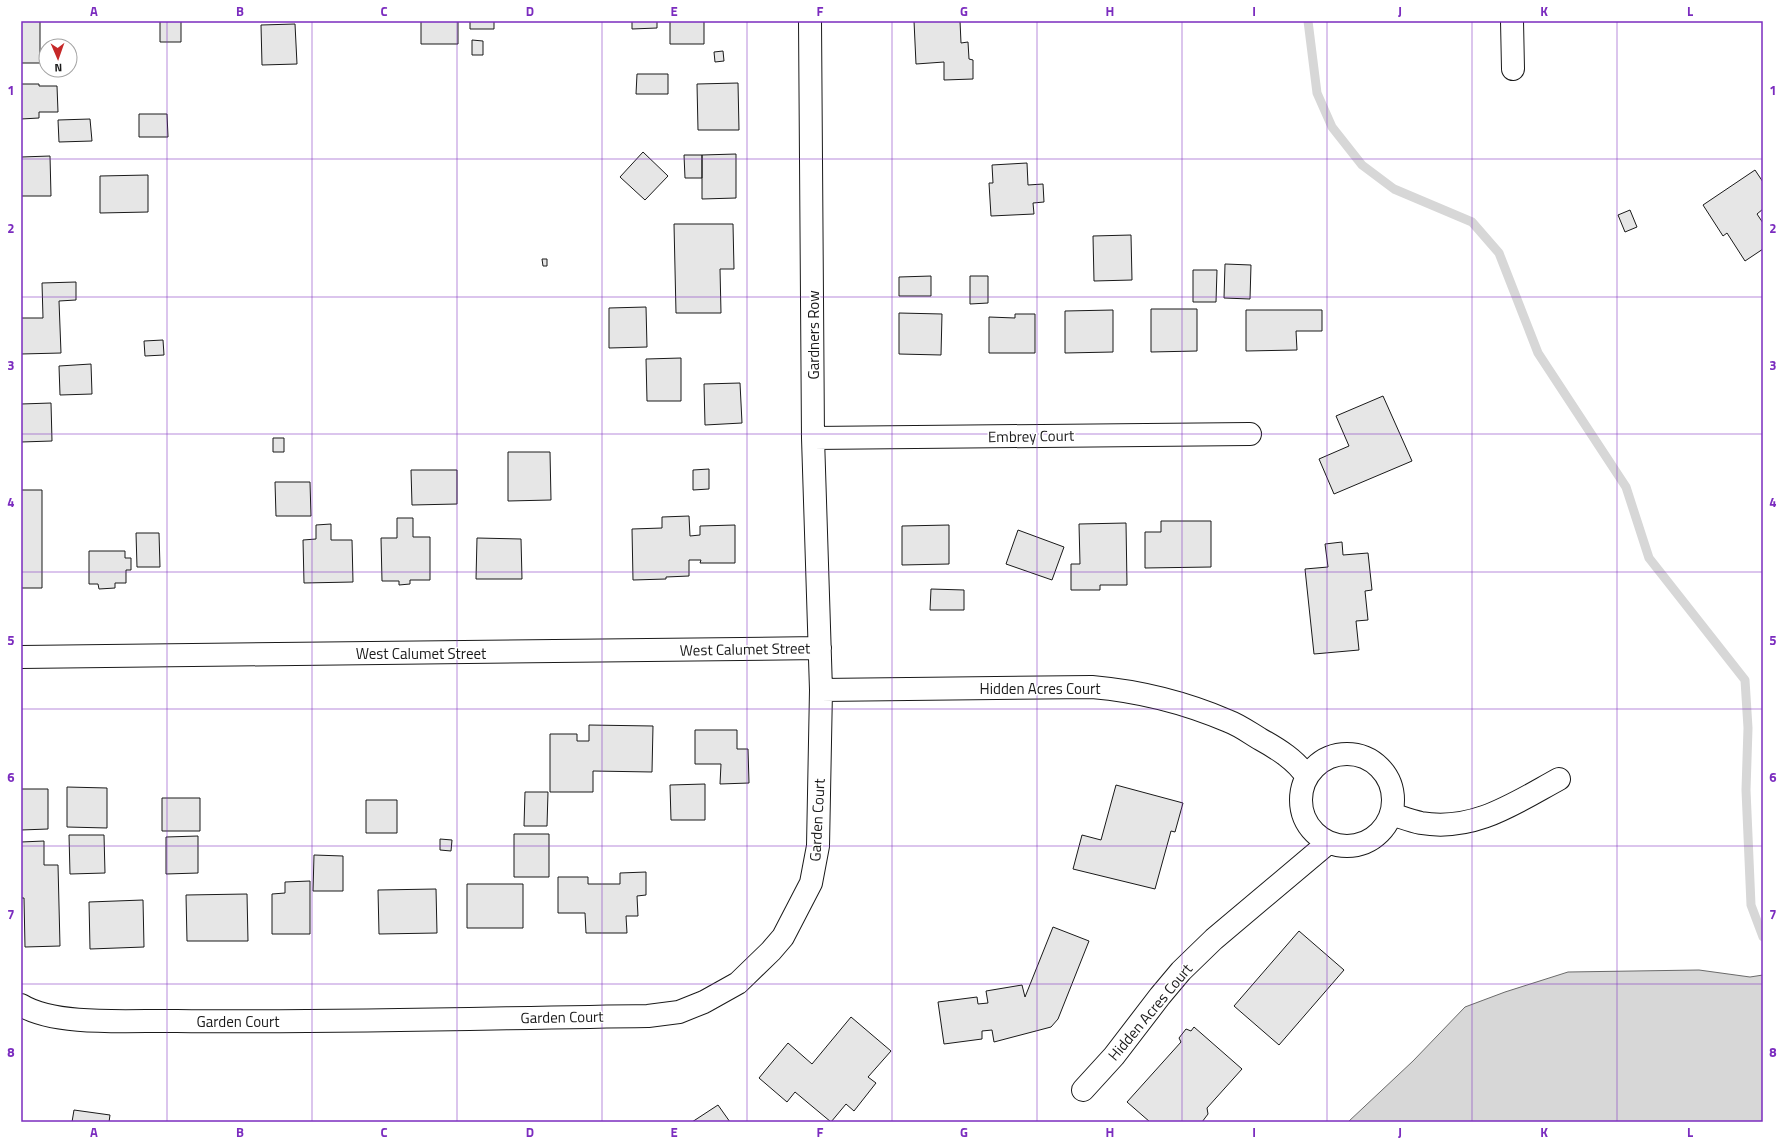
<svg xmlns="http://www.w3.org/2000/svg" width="1784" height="1143" font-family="'Titillium Web',sans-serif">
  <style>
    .water { fill: #d7d7d7; stroke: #6a6a6a }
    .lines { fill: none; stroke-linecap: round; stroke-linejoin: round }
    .stream { stroke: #d7d7d7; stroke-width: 9 }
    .building { fill: #e6e6e6; stroke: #1a1a1a }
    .minor-casing { stroke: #1a1a1a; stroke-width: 24 }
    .minor { stroke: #fff; stroke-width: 22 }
    .grid { fill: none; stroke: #7b2cbf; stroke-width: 1; stroke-opacity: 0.55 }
    .labels { text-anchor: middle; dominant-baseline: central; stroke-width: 3; stroke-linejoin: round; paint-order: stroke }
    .street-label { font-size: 15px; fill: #1a1a1a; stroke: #fff }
    .neatline { fill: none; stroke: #7b2cbf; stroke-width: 1.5 }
    .grid-label { font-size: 13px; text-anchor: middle; font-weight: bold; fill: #7b2cbf }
  </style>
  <rect width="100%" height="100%" fill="#fff"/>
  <!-- water -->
  <path class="water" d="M1699 970 1750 977 1763 975V1122H1348L1413 1061 1465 1007 1505 992 1568 972Z"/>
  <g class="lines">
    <!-- stream -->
    <path class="stream" d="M1308 21 1317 93 1332 127 1362 165 1394 189 1472 222 1499 253 1538 353 1626 487 1649 558 1745 680 1748 728 1746 790 1751 905 1763 937"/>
  </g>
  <!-- building -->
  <path class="building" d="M21 21H40V63H21Z
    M160 21H181V42H160Z
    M421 21H458V44H421Z
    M470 21H494V29H470Z
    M632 21H657V28L632 29Z
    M670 21H704V44H670Z
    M914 21H960L961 43 968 42 969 59 973 60V79L944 80V62L916 64Z
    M295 24 297 64 262 65 261 25Z
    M472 40 483 41V55H472Z
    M723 51 724 61 715 62 714 52Z
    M637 74H668V94H636Z
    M738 83 739 130H698L697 84Z
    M21 84H39V86H57L58 112H39V118L21 119Z
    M139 114H167L168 137H139Z
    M90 119 92 141 59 142 58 120Z
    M643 152 668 176 645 200 620 177Z
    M736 154V198L702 199V155Z
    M684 155H702V178H685Z
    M50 156 51 196H21V157Z
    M1027 163 1028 185 1043 184 1044 202 1033 203 1034 214 991 216 989 183H993L992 165Z
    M1755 170 1763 182V209L1757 214 1763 223V249L1745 261 1727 233 1723 236 1703 205Z
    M148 175V212L100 213V176Z
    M1630 210 1637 227 1625 232 1618 215Z
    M674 224H733L734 269H720L721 313H676Z
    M1131 235 1132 280 1094 281 1093 236Z
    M542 259H547V266H543Z
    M1225 264 1251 265 1250 299 1224 298Z
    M1193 270H1217L1216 302H1193Z
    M931 276V296H899V277Z
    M970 276H988V303L970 304Z
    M76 282V300L59 301 61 353 21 354V318H43L42 283Z
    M646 307 647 347 609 348V308Z
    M1151 309H1197V351L1151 352Z
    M1113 310V352L1065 353V311Z
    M1246 310H1322V331H1296L1297 350 1246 351Z
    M899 313 942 314 941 355 899 354Z
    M1015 314H1035V353H989V317L1015 318Z
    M163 340 164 355 145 356 144 341Z
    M681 358V401H647L646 359Z
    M91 364 92 394 60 395 59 366Z
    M740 383 742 423 705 425 704 384Z
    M1383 396 1412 461 1334 494 1319 459 1349 446 1336 416Z
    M51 403 52 441 21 442V404Z
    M273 438H284V452H273Z
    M508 452H550L551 500 508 501Z
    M709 469V489L693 490V470Z
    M411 470H457V504L412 505Z
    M275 482H310L311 516H276Z
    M21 490H42V588H21Z
    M689 516 690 536 700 535V526L735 525V563H700L701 560H689V576L666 577V579L633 580 632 529 662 528V517Z
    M397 518H413V537H430V580H410V584L399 585V581H382L381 538H397Z
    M1161 521H1211V567L1145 568V532H1161Z
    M1126 523 1127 585H1100V590H1071V564H1080L1079 524Z
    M331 524V540H352L353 582 304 583 303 540 316 539V525Z
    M949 525V564L902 565V526Z
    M1018 530 1064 547 1052 580 1006 564Z
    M136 533H159L160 567H137Z
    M477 538 521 539 522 579H476Z
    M1342 542 1343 555 1368 553 1372 590 1365 591 1368 620 1356 621 1359 650 1314 654 1305 569 1328 567 1325 544Z
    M89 551H125V558H131V570H126V583H115V588L99 589 98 584H89Z
    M931 589 964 590V610H930Z
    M589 725 653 726 652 772 593 771V792H550V734H577V741H589Z
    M695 730H737V749H748L749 783 720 784 721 764H695Z
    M705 784V820H671L670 785Z
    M1116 785 1183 803 1175 832 1171 831 1155 889 1073 869 1082 835 1101 840Z
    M67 787 107 788V828L67 827Z
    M21 789H48V829L21 830Z
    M525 792H548L547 826H524Z
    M162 798H200V831H162Z
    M366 800H397V833H366Z
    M514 834H549V877H514Z
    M69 835H104L105 873 70 874Z
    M198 836V873L166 874V837Z
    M440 839 452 840 451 851 440 850Z
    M44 841V865H58L60 946 25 947 24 898H21V842Z
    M314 855 343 856V891H313Z
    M646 872V895L637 896 638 916H626L627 933H586L585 913H558V877H588V884H620V873Z
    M310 881V934H272V894L285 893V882Z
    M467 884H523V928H467Z
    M436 889 437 933 379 934 378 890Z
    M247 894 248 941H187L186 895Z
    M143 900 144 947 90 949 89 902Z
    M1053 927 1089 941 1058 1019 1051 1027 994 1042 992 1030 982 1031V1039L944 1044 938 1002 977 997 978 1004 988 1003 986 991 1022 985 1025 997Z
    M1299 931 1344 970 1279 1045 1234 1006Z
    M851 1017 891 1051 868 1077 876 1083 854 1111 846 1104 831 1122 795 1092 787 1102 759 1078 788 1043 812 1064Z
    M1194 1027 1242 1069 1207 1108 1208 1114 1202 1122H1150L1127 1102 1181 1042 1179 1038 1186 1029 1191 1031Z
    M718 1105 730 1122H692Z
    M74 1110 110 1115 109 1122H72Z"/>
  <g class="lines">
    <!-- minor casing -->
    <g class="minor-casing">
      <path id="minor" d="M1512 21 1513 69
        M813 438 1250 434
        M21 657 820 648
        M821 690 1092 687C1138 691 1186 703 1228 721 1239 725 1250 733 1260 739 1278 749 1296 760 1307 777
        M1301 800a46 46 0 1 1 92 0a46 46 0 1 1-92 0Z
        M1391 814C1401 817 1411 821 1421 823 1474 832 1515 803 1559 779
        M21 1005C56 1027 135 1020 177 1021 334 1023 491 1018 648 1016L679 1012 704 1002 738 983 771 951 783 937 811 883 818 846 821 690 813 438 810 21
        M1083 1090 1114 1056 1160 996 1181 971 1214 939 1328 843"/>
    </g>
    <!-- minor -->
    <use href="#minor" class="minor"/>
  </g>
  <!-- grid -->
  <path class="grid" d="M167 21V1122M312 21V1122M457 21V1122M602 21V1122M747 21V1122M892 21V1122M1037 21V1122M1182 21V1122M1327 21V1122M1472 21V1122M1617 21V1122M21 159H1763M21 297H1763M21 434H1763M21 572H1763M21 709H1763M21 846H1763M21 984H1763"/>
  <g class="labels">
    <!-- street labels -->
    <g class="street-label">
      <text transform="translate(813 335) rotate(-90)">Gardners Row</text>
      <text transform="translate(1031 436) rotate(-1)">Embrey Court</text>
      <text transform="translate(745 649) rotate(-1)">West Calumet Street</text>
      <text x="421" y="653">West Calumet Street</text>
      <text x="1040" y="688">Hidden Acres Court</text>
      <text transform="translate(817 820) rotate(-87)">Garden Court</text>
      <text transform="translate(1150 1012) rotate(-50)">Hidden Acres Court</text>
      <text transform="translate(562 1017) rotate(-1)">Garden Court</text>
      <text x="238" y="1021">Garden Court</text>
    </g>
  </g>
  <!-- border -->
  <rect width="1784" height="1143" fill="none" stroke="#ffffff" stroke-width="44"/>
  <!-- north arrow -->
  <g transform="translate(58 58) rotate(178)"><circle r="19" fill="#ffffff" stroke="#a3a3a3"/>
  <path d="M0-3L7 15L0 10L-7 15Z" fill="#c62828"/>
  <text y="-6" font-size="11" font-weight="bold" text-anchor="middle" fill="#1a1a1a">N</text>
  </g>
  <rect x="22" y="22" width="1740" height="1099" class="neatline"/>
  <g class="grid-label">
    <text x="94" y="16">A</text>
    <text x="240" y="16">B</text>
    <text x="384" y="16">C</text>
    <text x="530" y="16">D</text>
    <text x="674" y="16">E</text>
    <text x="820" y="16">F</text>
    <text x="964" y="16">G</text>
    <text x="1110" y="16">H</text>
    <text x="1254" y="16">I</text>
    <text x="1400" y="16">J</text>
    <text x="1544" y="16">K</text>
    <text x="1690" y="16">L</text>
    <text x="11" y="95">1</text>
    <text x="1773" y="95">1</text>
    <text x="11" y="233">2</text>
    <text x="1773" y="233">2</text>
    <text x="11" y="370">3</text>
    <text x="1773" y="370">3</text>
    <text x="11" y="507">4</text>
    <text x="1773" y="507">4</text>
    <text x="11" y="645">5</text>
    <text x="1773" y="645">5</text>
    <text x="11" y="782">6</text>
    <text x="1773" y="782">6</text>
    <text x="11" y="919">7</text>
    <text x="1773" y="919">7</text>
    <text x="11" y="1057">8</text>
    <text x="1773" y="1057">8</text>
    <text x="94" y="1137">A</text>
    <text x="240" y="1137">B</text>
    <text x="384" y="1137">C</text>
    <text x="530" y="1137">D</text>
    <text x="674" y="1137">E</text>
    <text x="820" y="1137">F</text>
    <text x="964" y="1137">G</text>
    <text x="1110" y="1137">H</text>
    <text x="1254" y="1137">I</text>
    <text x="1400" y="1137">J</text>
    <text x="1544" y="1137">K</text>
    <text x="1690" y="1137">L</text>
  </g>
</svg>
